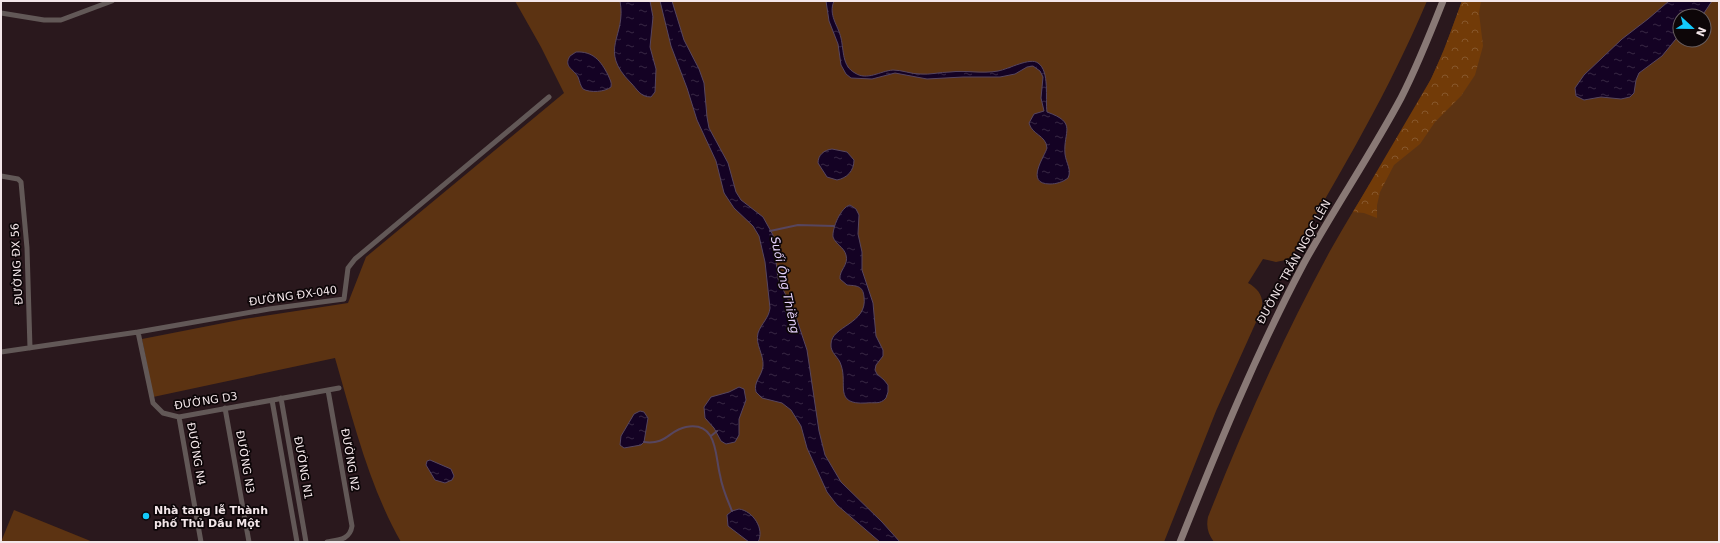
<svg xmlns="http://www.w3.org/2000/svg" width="1720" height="543" font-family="'DejaVu Sans',sans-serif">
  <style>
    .grass { fill: #5c3312; fill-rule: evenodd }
    .forest { fill: url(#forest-crowns) }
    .water { fill: url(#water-ripples); stroke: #57465f }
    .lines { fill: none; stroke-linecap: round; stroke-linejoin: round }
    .stream { stroke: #57465f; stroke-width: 2 }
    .street { stroke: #625857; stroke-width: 5 }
    .secondary { stroke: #897976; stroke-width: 7 }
    .poi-dot { fill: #13cafb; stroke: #0d0608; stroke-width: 1.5 }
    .labels { text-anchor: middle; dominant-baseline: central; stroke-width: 3.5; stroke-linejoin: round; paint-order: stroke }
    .street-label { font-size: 11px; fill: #f3e6e9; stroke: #0d0608 }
    .poi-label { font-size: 11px; font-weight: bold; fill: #f3e6e9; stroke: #0d0608; text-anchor: start }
    .water-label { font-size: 12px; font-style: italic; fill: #e5d1fb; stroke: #0d0608 }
  </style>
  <defs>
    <pattern id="forest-crowns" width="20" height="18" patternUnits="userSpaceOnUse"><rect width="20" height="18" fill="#723b08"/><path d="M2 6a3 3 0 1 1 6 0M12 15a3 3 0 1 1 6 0" fill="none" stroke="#87572c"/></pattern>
    <pattern id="water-ripples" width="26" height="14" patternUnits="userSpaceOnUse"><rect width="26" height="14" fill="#140224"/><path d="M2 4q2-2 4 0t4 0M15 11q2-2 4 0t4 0" fill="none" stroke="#372744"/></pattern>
  </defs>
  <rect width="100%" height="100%" fill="#2a181d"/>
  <!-- grass -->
  <path class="grass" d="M515 1H1427C1389 91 1340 174 1290 259L1276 262 1263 259 1248 283C1259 289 1265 298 1261 311L1216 411 1164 542H401C369 486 353 420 335 358L153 397 142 339 244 319 348 303 366 257 564 93 541 47Z
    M1462 1H1719V542H1214C1208 534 1206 527 1208 517 1244 426 1283 337 1330 251 1362 193 1401 139 1431 79 1443 54 1452 28 1462 1ZM1680 16H1704V40H1680Z
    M14 510 93 542H1Z"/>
  <!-- forest -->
  <path class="forest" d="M1462 1H1481L1479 13 1483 46 1475 75 1461 96 1435 122 1420 144 1394 165 1380 192 1377 205V218L1364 213 1353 212 1431 79 1444 50Z"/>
  <!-- water -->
  <path class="water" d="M620 1H650L653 17 650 47 656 69 655 92 651 97C640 97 637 89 631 83 597 49 627 37 620 1Z
    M660 1H672L684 40 699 69 704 83 707 117 709 128 728 163 736 192 741 200 763 217 773 235 778 279 795 314 807 350 819 431 825 455 841 482 882 522 900 542H880L837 505 827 492 807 448 801 426 791 410 782 403 762 398 756 392C753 382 762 376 763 366 764 354 755 345 758 333 761 324 769 318 770 308L765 262 759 236 753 226 734 208 724 193 716 161 697 120 687 88 671 46Z
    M826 1H834C828 15 838 25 841 38 844 51 842 66 855 73 867 81 880 71 893 70 902 70 911 74 920 74 930 75 940 72 950 72 966 70 982 74 998 71 1009 69 1030 57 1038 63 1050 71 1045 98 1047 112 1078 123 1063 131 1065 154 1066 163 1072 170 1068 178 1063 182 1056 184 1050 184 1024 184 1045 156 1047 148 1046 135 1032 135 1029 123L1034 114 1044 111 1041 98 1043 77 1040 71 1033 66 1027 67 1015 74 1000 77H963L927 79 895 73 872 79 851 78 846 74 841 65 838 44 829 21Z
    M1669 1H1712L1702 16H1680V34L1662 56 1639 73 1636 80 1634 93 1630 97 1621 99 1601 97 1584 100 1576 96 1575 88 1584 75 1622 39 1648 19Z
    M576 52C593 51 601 61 608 75 610 80 612 82 611 87 605 92 590 93 583 89 580 85 580 82 578 77 574 69 563 67 570 56Z
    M832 149 847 152 854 160C854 171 847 178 837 180L827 177 818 163C818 155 824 150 832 149Z
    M850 205 856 209 859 215 858 234 862 252V270L873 303 876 336 883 350V356L876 365 875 370 877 374 884 380 888 385V392L886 398C880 405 874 402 866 403 833 405 848 384 841 365 839 357 830 353 831 344 831 326 868 324 864 297 863 285 856 286 847 285L840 279C839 270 849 265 846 255 844 247 836 245 833 237 832 228 841 207 850 205Z
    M739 387 744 389 746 400 739 419V435L735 442 726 444 721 441 714 428 705 418 704 407 711 397 729 392Z
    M640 411 644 412 648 418 644 442 641 445 624 448 620 445 621 436 634 414Z
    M430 460 451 469 454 476 452 480 445 483 435 480 426 465 427 461Z
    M739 509C753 511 765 529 758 542H749L728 526 727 515 732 511Z"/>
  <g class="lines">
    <!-- stream -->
    <path class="stream" d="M770 231 798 225 834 226
      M711 436 717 431
      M644 442C667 445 669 430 686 427 718 421 715 456 720 475 722 488 727 499 732 511"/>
    <!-- street -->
    <path class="street" d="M1 13 44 20H61L112 1
      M1 176 18 179 21 182 27 248 30 348
      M138 332 153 403 163 413 179 417 339 388
      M1 352 138 332 269 309 344 299 348 268 355 259 549 97
      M281 398 306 542
      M272 400 297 542
      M225 408 249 542
      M179 417 201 542
      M327 542C338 540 350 540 352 526L328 390"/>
    <!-- secondary -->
    <path class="secondary" d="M1180 542C1218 447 1256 353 1304 263 1335 207 1371 154 1401 98 1417 67 1430 34 1443 1"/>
  </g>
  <!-- markers -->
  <circle class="poi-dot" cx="146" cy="516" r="4"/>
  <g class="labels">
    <!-- street labels -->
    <g class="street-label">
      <text transform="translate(1294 262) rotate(-61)">ĐƯỜNG TRẦN NGỌC LÊN</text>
      <text transform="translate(17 264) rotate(-93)">ĐƯỜNG ĐX 56</text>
      <text transform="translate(293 296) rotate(-8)">ĐƯỜNG ĐX-040</text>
      <text transform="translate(206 401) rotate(-9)">ĐƯỜNG D3</text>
      <text transform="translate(196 454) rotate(80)">ĐƯỜNG N4</text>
      <text transform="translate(350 460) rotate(80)">ĐƯỜNG N2</text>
      <text transform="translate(245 462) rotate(80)">ĐƯỜNG N3</text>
      <text transform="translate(303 468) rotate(80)">ĐƯỜNG N1</text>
    </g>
    <!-- poi labels -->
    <g class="poi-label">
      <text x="154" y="510">Nhà tang lễ Thành<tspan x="154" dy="13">phố Thủ Dầu Một</tspan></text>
    </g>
    <!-- water labels -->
    <g class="water-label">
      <text transform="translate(785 285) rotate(78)">Suối Ông Thiềng</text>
    </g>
  </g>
  <!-- border -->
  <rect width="1720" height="543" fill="none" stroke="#f3e6e9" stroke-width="4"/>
  <!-- north arrow -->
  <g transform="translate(1692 28) rotate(112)"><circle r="19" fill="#0d0608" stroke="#696062"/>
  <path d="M0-3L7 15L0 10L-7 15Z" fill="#13cafb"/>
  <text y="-6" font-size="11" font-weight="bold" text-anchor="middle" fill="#f3e6e9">N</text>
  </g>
</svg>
